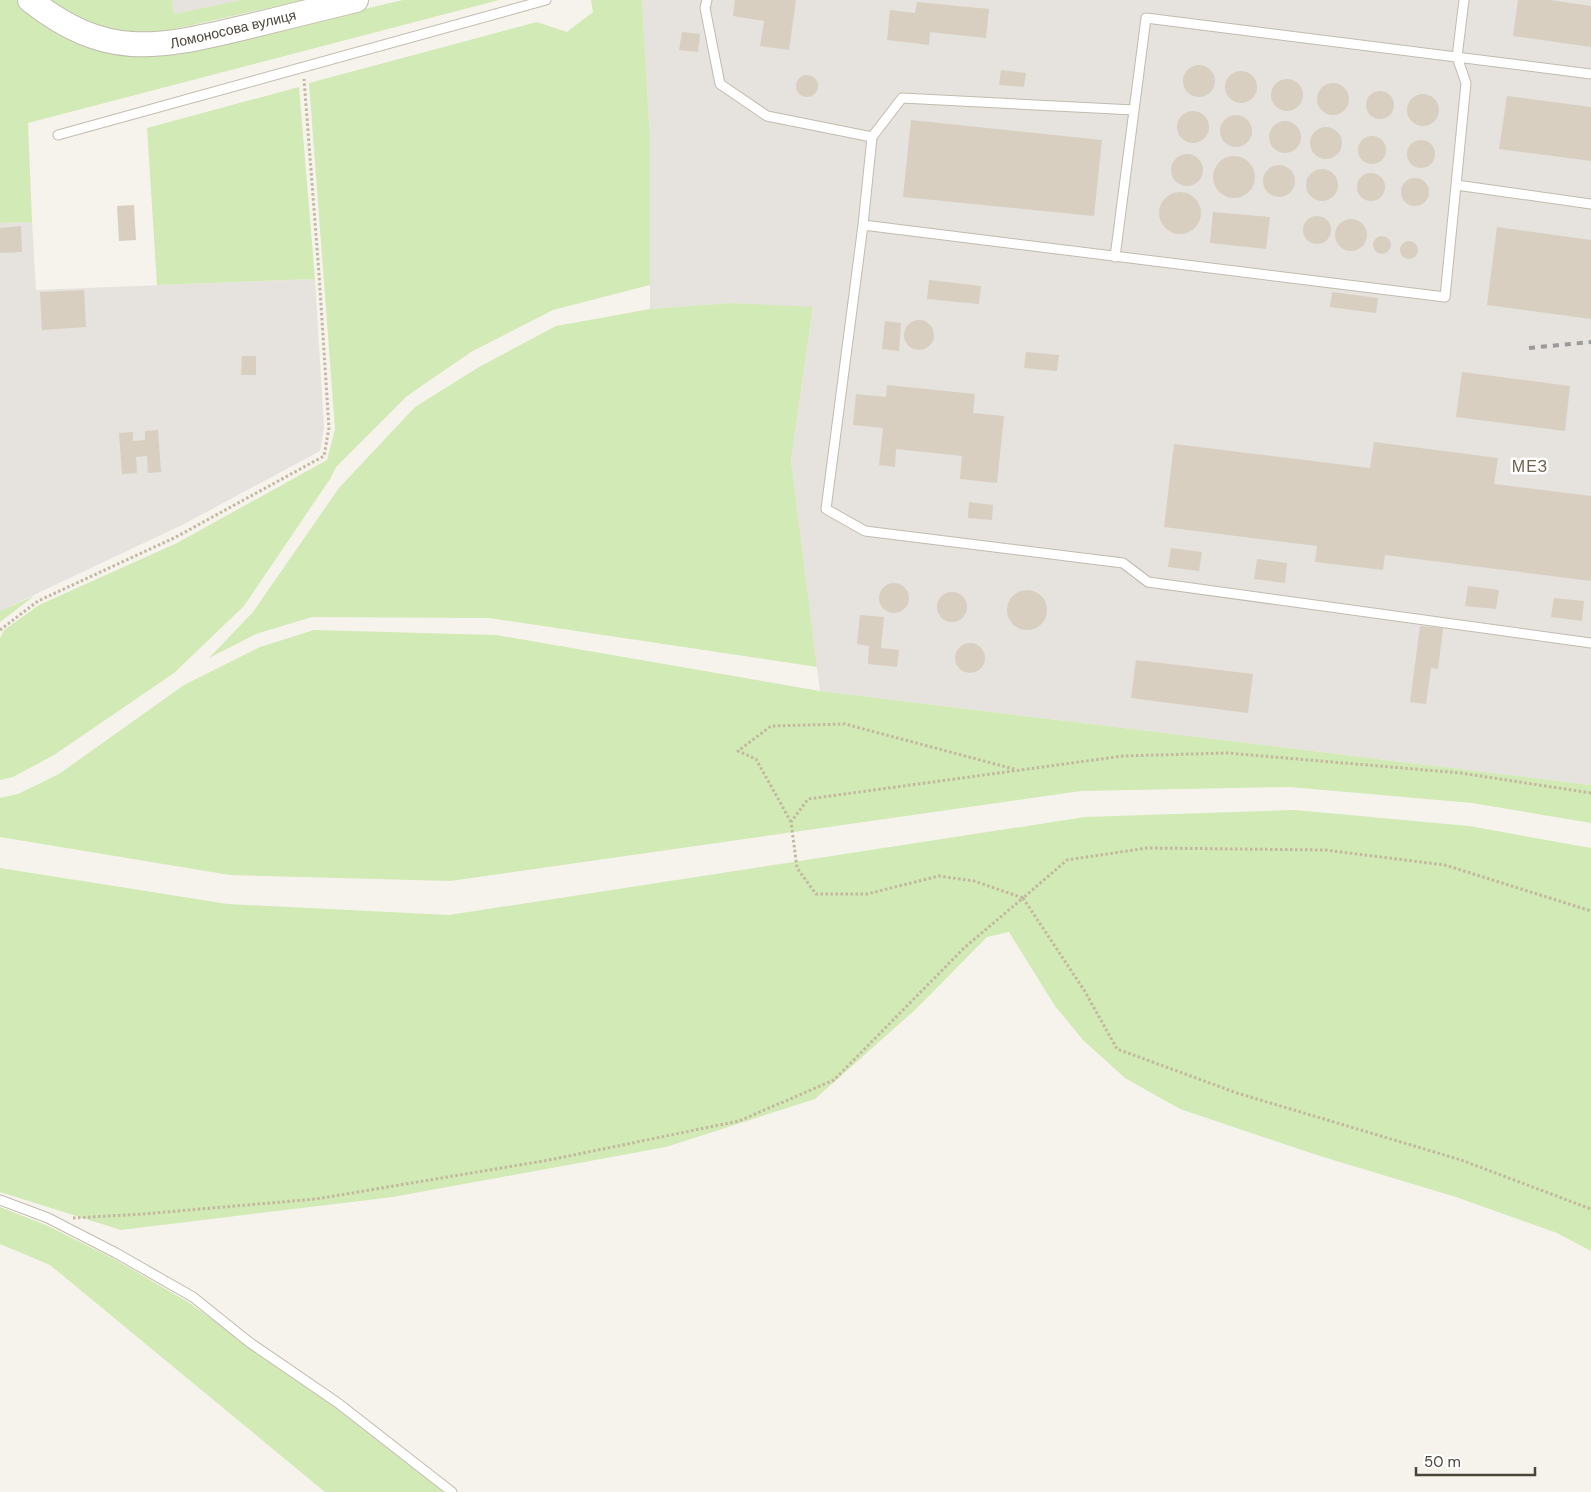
<svg xmlns="http://www.w3.org/2000/svg" width="1591" height="1492" font-family="'DM Sans',sans-serif">
  <style>
    .industrial { fill: #e6e2dd }
    .green { fill: #d2eab5 }
    .building { fill: #d8cfc1 }
    .lines { fill: none; stroke-linecap: round; stroke-linejoin: round }
    .service-casing { stroke: #c2bbae; stroke-width: 11 }
    .tertiary-casing { stroke: #c2bbae; stroke-width: 26 }
    .path { stroke: #c4b79f; stroke-width: 3; stroke-dasharray: 2.5 2.5; stroke-linecap: butt }
    .service { stroke: #fff; stroke-width: 9 }
    .tertiary { stroke: #fff; stroke-width: 24 }
    .rail { stroke: #9a9a9a; stroke-width: 4; stroke-dasharray: 6 6; stroke-linecap: butt }
    .labels { text-anchor: middle; dominant-baseline: central; stroke-width: 5; stroke-linejoin: round; paint-order: stroke }
    .street-label { font-size: 14px; fill: #4b4439; stroke: #fff }
    .quarter-label { font-size: 16px; letter-spacing: 1px; fill: #6e6250; stroke: #fff }
  </style>
  <rect width="100%" height="100%" fill="#f6f3ec"/>
  <!-- industrial -->
  <path class="industrial" d="M172 0H241L174 14Z
    M642 0H1591V785L820 691 791 460 813 308 731 303 650 309V139Z
    M32 222 36 290 315 279 324 427 320 451 184 524 0 611V223Z"/>
  <!-- green -->
  <path class="green" d="M0 0H17L49 25 202 47 403 0H499L28 123 32 222 0 223Z
    M51 0H172L174 14 241 0H304L157 33 116 32 83 21 58 7Z
    M591 0H642L650 139V285L553 310 471 352 407 396 336 467 330 479 244 606 174 673 54 755 13 777 0 780V638L4 630 39 605 177 543 327 460 335 429 309 83 537 22 567 32 593 12Z
    M299 87 315 279 157 285 147 128Z
    M731 303 813 307 791 460 817 667 489 618 312 617 256 634 209 658 253 612 339 488 415 407 479 367 556 326 650 309Z
    M34 596 0 622V611Z
    M314 630 496 635 820 691 1591 785V823L1472 803 1290 787 1081 791 450 881 230 875 0 837V798L18 794 59 774 184 685 260 647Z
    M1295 810 1469 826 1591 848V1251L1557 1233 1456 1197 1320 1156 1180 1109 1125 1078 1083 1040 1055 1006 1009 932 987 937 916 1009 815 1099 666 1147 393 1197 121 1230 0 1192V868L228 904 449 915 1085 817Z
    M0 1207 46 1225 114 1259 188 1302 333 1406 443 1492H325L50 1265 0 1244Z"/>
  <!-- building -->
  <path class="building" d="M735 0H796L789 50 760 46 764 21 733 16Z
    M1518 0H1550L1591 6V47L1513 36Z
    M917 2 989 9 986 38 930 32 929 45 887 40 890 10 915 13Z
    M682 32 700 34 698 52 679 50Z
    M1183 81a16 16 0 1 1 32 0a16 16 0 1 1-32 0Z
    M1001 70 1026 73 1024 87 999 85Z
    M1225 87a16 16 0 1 1 32 0a16 16 0 1 1-32 0Z
    M796 86a11 11 0 1 1 22 0a11 11 0 1 1-22 0Z
    M1271 95a16 16 0 1 1 32 0a16 16 0 1 1-32 0Z
    M1317 99a16 16 0 1 1 32 0a16 16 0 1 1-32 0Z
    M1366 105a14 14 0 1 1 28 0a14 14 0 1 1-28 0Z
    M1407 110a16 16 0 1 1 32 0a16 16 0 1 1-32 0Z
    M1507 96 1591 107V161L1499 149Z
    M1177 127a16 16 0 1 1 32 0a16 16 0 1 1-32 0Z
    M1220 131a16 16 0 1 1 32 0a16 16 0 1 1-32 0Z
    M911 120 1102 140 1094 216 903 197Z
    M1269 137a16 16 0 1 1 32 0a16 16 0 1 1-32 0Z
    M1310 143a16 16 0 1 1 32 0a16 16 0 1 1-32 0Z
    M1358 150a14 14 0 1 1 28 0a14 14 0 1 1-28 0Z
    M1407 154a14 14 0 1 1 28 0a14 14 0 1 1-28 0Z
    M1171 170a16 16 0 1 1 32 0a16 16 0 1 1-32 0Z
    M1213 177a21 21 0 1 1 42 0a21 21 0 1 1-42 0Z
    M1263 181a16 16 0 1 1 32 0a16 16 0 1 1-32 0Z
    M1306 185a16 16 0 1 1 32 0a16 16 0 1 1-32 0Z
    M1357 187a14 14 0 1 1 28 0a14 14 0 1 1-28 0Z
    M1401 192a14 14 0 1 1 28 0a14 14 0 1 1-28 0Z
    M1159 213a21 21 0 1 1 42 0a21 21 0 1 1-42 0Z
    M134 205 136 240 119 241 117 206Z
    M1213 212 1270 217 1266 249 1210 243Z
    M1303 230a14 14 0 1 1 28 0a14 14 0 1 1-28 0Z
    M1335 235a16 16 0 1 1 32 0a16 16 0 1 1-32 0Z
    M21 226 22 252 0 253V228Z
    M1497 227 1591 240V319L1487 305Z
    M1373 245a9 9 0 1 1 18 0a9 9 0 1 1-18 0Z
    M1400 250a9 9 0 1 1 18 0a9 9 0 1 1-18 0Z
    M929 280 981 286 979 304 927 299Z
    M84 290 86 327 42 330 40 292Z
    M1332 292 1378 298 1376 313 1330 307Z
    M904 335a15 15 0 1 1 30 0a15 15 0 1 1-30 0Z
    M885 321 901 323 899 351 882 349Z
    M1026 352 1059 355 1057 371 1024 368Z
    M242 356H256V375H241Z
    M1462 372 1570 386 1565 431 1456 417Z
    M887 385 975 394 973 413 1004 416 997 483 960 479 962 456 896 449 895 467 879 465 883 428 853 425 856 394 886 397Z
    M158 430 161 472 148 473 147 456 136 457 137 473 122 474 119 433 133 432V441L145 440V431Z
    M1374 442 1498 458 1494 484 1591 496V581L1385 555 1383 570 1315 562 1317 546 1164 527 1174 444 1370 468Z
    M969 502 993 505 992 520 968 518Z
    M1171 548 1202 552 1199 571 1168 567Z
    M1257 559 1287 563 1285 583 1254 579Z
    M879 598a15 15 0 1 1 30 0a15 15 0 1 1-30 0Z
    M1468 586 1499 590 1496 609 1465 606Z
    M1007 610a20 20 0 1 1 40 0a20 20 0 1 1-40 0Z
    M937 607a15 15 0 1 1 30 0a15 15 0 1 1-30 0Z
    M1554 598 1584 601 1582 621 1551 617Z
    M860 615 884 617 881 648 899 650 897 667 868 664 869 646 857 644Z
    M1420 626 1443 628 1438 669 1431 668 1426 704 1410 702Z
    M955 658a15 15 0 1 1 30 0a15 15 0 1 1-30 0Z
    M1136 660 1253 674 1248 713 1131 698Z"/>
  <g class="lines">
    <!-- service casing -->
    <g class="service-casing">
      <path id="service" d="M707 0 705 8 720 84 767 116 872 137
        M1134 110 902 98 872 137 863 225 1445 297 1466 83 1457 57 1464 0
        M58 135 546 0
        M1456 185 1591 204
        M863 225 826 509 865 531 1123 563 1148 582 1591 643
        M1115 257 1146 18 1591 74
        M0 1200 48 1218 116 1253 193 1297 249 1342 338 1403 452 1492"/>
    </g>
    <!-- tertiary casing -->
    <g class="tertiary-casing">
      <path id="tertiary" d="M30 0C105 59 155 49 242 28 280 19 318 9 356 0"/>
    </g>
    <!-- path -->
    <path class="path" d="M0 630 38 601 176 537 324 456 329 428 319 274 304 79
      M1591 793 1461 773 1227 753 1123 756 808 799 791 822 797 868 816 894H867L939 876 974 881 1023 898 1067 860 1147 848 1325 850 1445 865 1591 911
      M791 822 756 759 738 751 771 726 845 724 1014 769
      M73 1218 143 1214 316 1199 549 1160 739 1121 834 1080 964 948 1023 898 1084 990 1117 1049 1237 1093 1461 1160 1591 1209"/>
    <!-- service -->
    <use href="#service" class="service"/>
    <!-- tertiary -->
    <use href="#tertiary" class="tertiary"/>
    <!-- rail -->
    <path class="rail" d="M1529 348 1591 342"/>
  </g>
  <g class="labels">
    <!-- street labels -->
    <g class="street-label">
      <text transform="translate(233 29) rotate(-13)">Ломоносова вулиця</text>
    </g>
    <!-- quarter labels -->
    <g class="quarter-label">
      <text x="1530" y="466">МЕЗ</text>
    </g>
  </g>
  <!-- scale -->
  <path d="M1416 1467v8h119v-8" fill="none" stroke="#4b4439" stroke-width="2.5"/>
  <text x="1424" y="1467" font-size="15" fill="#4b4439" stroke="#ffffff" stroke-width="4" paint-order="stroke">50 m</text>
</svg>
